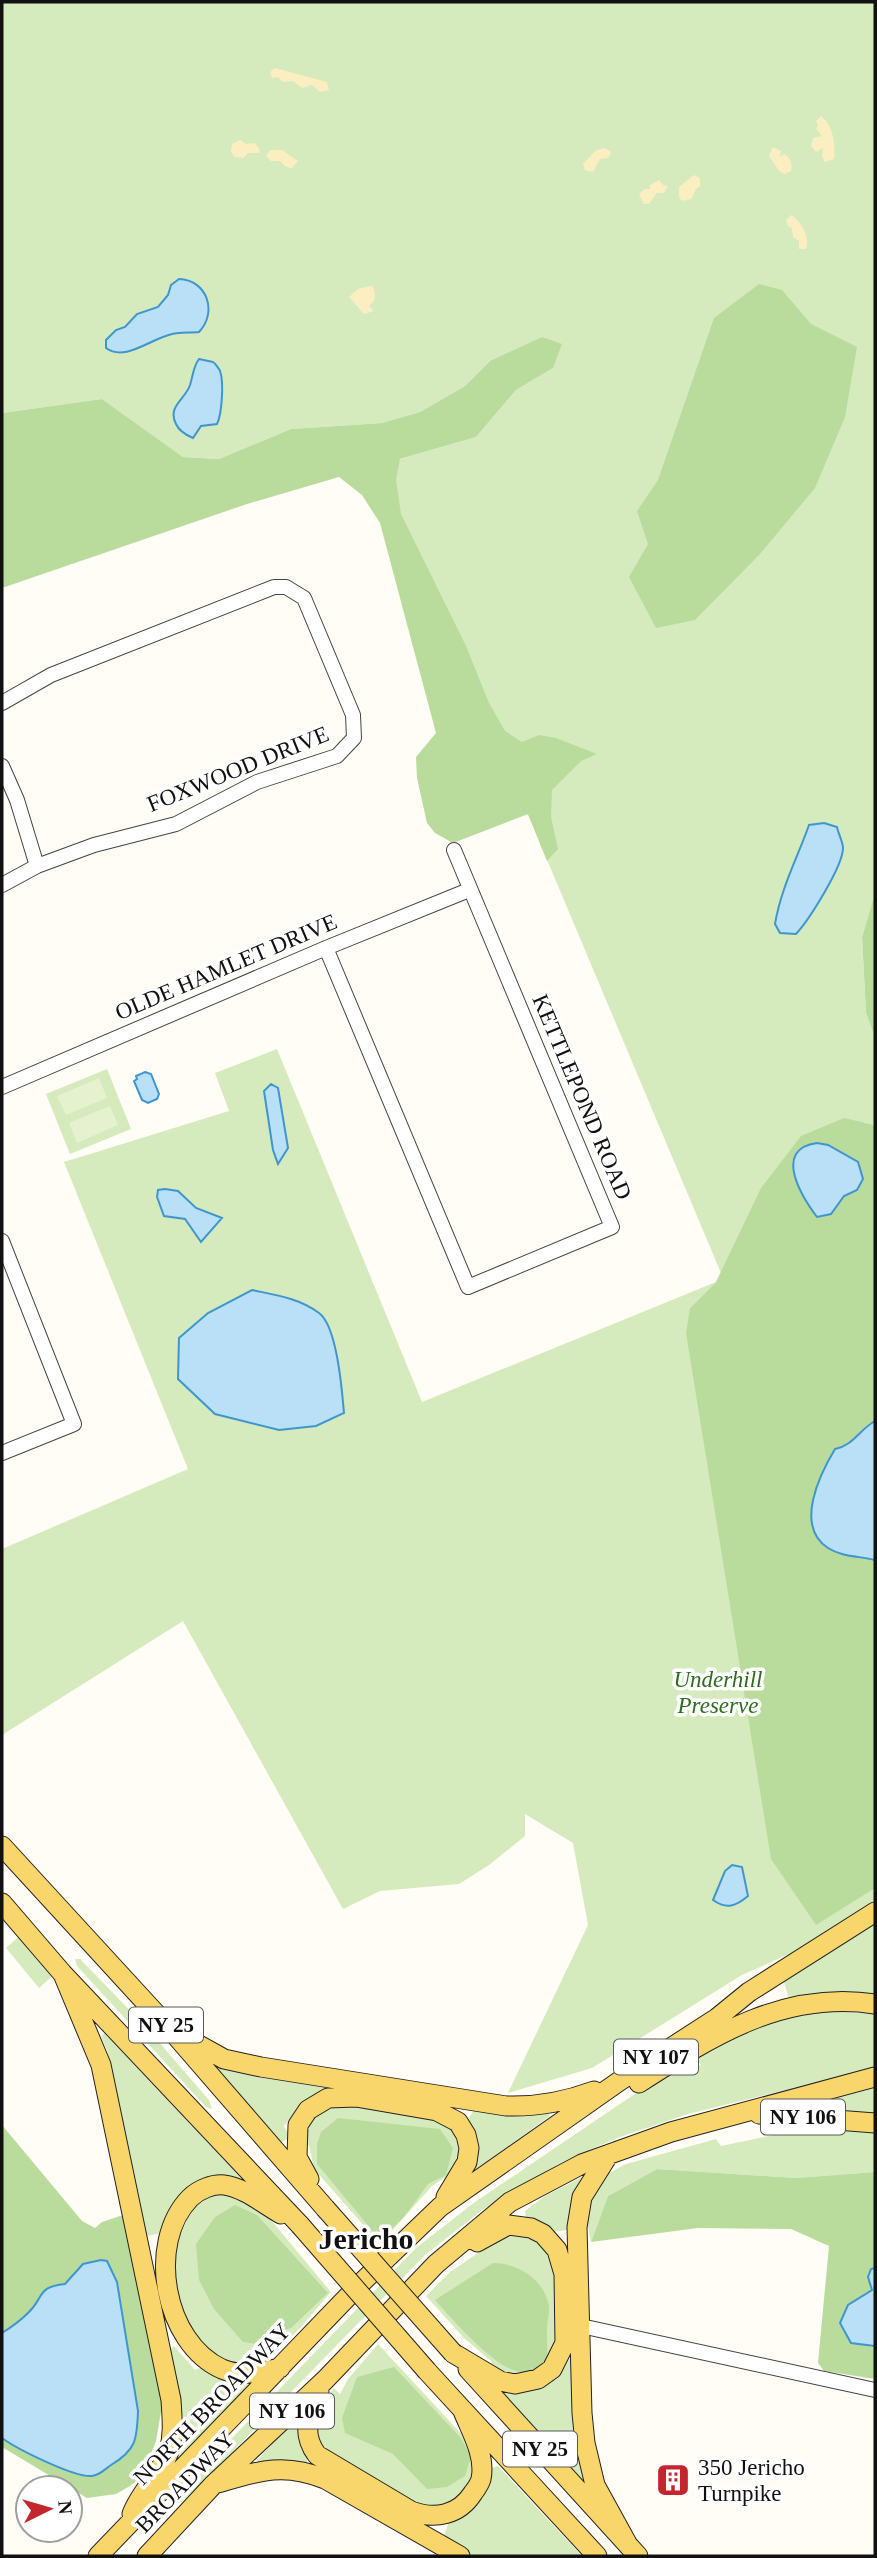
<svg xmlns="http://www.w3.org/2000/svg" width="877" height="2558" font-family="Georgia,serif">
  <style>
    .green { fill: #d5ebbd }
    .forest { fill: #b9dc9c; fill-rule: evenodd }
    .sand { fill: #fbeec1 }
    .pitch { fill: #e6f2cf }
    .water { fill: #b9e0f7; stroke: #3f96cf; stroke-width: 2 }
    .lines { fill: none; stroke-linecap: round; stroke-linejoin: round }
    .minor-casing { stroke: #444; stroke-width: 16 }
    .major-casing { stroke: #222; stroke-width: 21 }
    .minor { stroke: #fff; stroke-width: 14 }
    .major { stroke: #f9d66b; stroke-width: 19 }
    .major-bridge-casing { stroke: #222; stroke-width: 21; stroke-linecap: butt }
    .major-bridge { stroke: #f9d66b; stroke-width: 19 }
    .labels { text-anchor: middle; dominant-baseline: central; stroke-width: 7; stroke-linejoin: round; paint-order: stroke }
    .shield { fill: #fff; stroke: #585858; stroke-width: 2 }
    .shield-label { font-size: 21px; font-weight: bold; fill: #111 }
    .street-label { font-size: 23px; fill: #111; stroke: #fff }
    .park-label { font-size: 23px; font-style: italic; fill: #2f6b1f; stroke: #fff }
    .poi-label { font-size: 23px; fill: #111; stroke: #fff; text-anchor: start }
    .district-label { font-size: 30px; font-weight: bold; fill: #111; stroke: #fff }
  </style>
  <rect width="100%" height="100%" fill="#fffdf5"/>
  <!-- green -->
  <path class="green" d="M2 2H875V893L862 937 866 1013 875 1038V1125L863 1122 875 1145V1902L807 1946 742 1975 592 2068 508 2093 588 1925 573 1843 525 1814V1836L489 1865 459 1884 380 1891 343 1909 183 1621 2 1735V1549L188 1469 64 1162 229 1111 215 1073 277 1049 422 1402 716 1282 690 1308 793 1506 721 1273 513 779 373 467 476 437 516 390 553 368 490 361 465 386 420 412 382 423 291 429 219 459 183 457 102 399 2 413Z
    M107 1069 131 1129 70 1154 46 1094Z
    M875 1922V1997L827 1994 789 1999 784 1982Z
    M25 1931 59 1970 39 1988 6 1948Z
    M75 1959H80L145 2026 209 2100 212 2109 206 2107 77 1966Z
    M826 2011 875 2014V2068L688 2114 617 2138 562 2162 482 2210 425 2255 200 2485 179 2504 175 2500 200 2471 416 2248 475 2202 645 2087 687 2067 701 2065 694 2055 767 2021Z
    M104 2033 244 2181 241 2184 223 2177 163 2233 146 2236 107 2050 101 2036Z
    M202 2053 343 2087 306 2100 284 2126 288 2133 287 2139 282 2142V2146Z
    M875 2082V2115L801 2108 802 2103Z
    M347 2103 444 2120 456 2128 465 2149 452 2173 432 2186 380 2244 314 2169 309 2145 305 2144C304 2117 323 2107 347 2103Z
    M475 2108 546 2112 550 2116 475 2170 471 2166 468 2120Z
    M807 2128 855 2129 875 2132V2172L796 2178 657 2169 608 2196 591 2242 587 2222V2204L607 2174 626 2164 716 2139 721 2146Z
    M588 2174 573 2229 554 2232 544 2225 526 2218 525 2211 545 2196Z
    M227 2190 261 2208 331 2292C312 2313 283 2353 257 2362 211 2379 178 2313 174 2277 172 2257 179 2238 187 2220 191 2211 197 2199 206 2194 212 2192 221 2192 227 2190Z
    M503 2232 521 2233 541 2241 557 2265 558 2345 552 2361 523 2378 494 2372 491 2361 464 2338 426 2296 450 2272 478 2253 490 2239Z
    M378 2344 468 2441 476 2474 465 2494 447 2506 427 2508 326 2453C304 2431 316 2408 334 2388L340 2394 348 2379Z
    M174 2346 195 2370 204 2366 244 2380 249 2386 169 2471 168 2351Z
    M575 2350 590 2480 585 2483 496 2389 553 2378 557 2380Z
    M301 2413 310 2457 307 2460V2464L259 2465 257 2460Z
    M498 2466 582 2556H474L443 2538 449 2522C478 2511 486 2498 492 2468Z"/>
  <!-- forest -->
  <path class="forest" d="M759 284 782 290 811 324 857 347 845 417 815 488 759 555 695 620 656 628 629 577 648 544 637 511 658 480 714 318Z
    M542 337 562 344 553 368 516 390 476 437 400 459 396 480 401 514 466 646 489 703 505 731 522 742 539 735 556 738 597 754 581 761 552 790 551 817 558 849 547 861 528 814 453 843 435 833 427 823 417 778 416 757 436 733 380 523 362 495 339 477 247 504 2 588V413L102 399 183 457 219 459 291 429 382 423 420 412 465 386 490 361Z
    M875 893V1038L866 1013 862 937Z
    M844 1118 875 1125V1421C858 1430 854 1445 834 1449L813 1496 812 1521 826 1547 845 1555 875 1560V1888L816 1925 771 1859 686 1333 690 1308 716 1282 761 1188 801 1136ZM828 1145 858 1162 857 1190 844 1196 831 1214Z
    M338 2118 440 2129 453 2148 446 2175 428 2184 404 2217 380 2240 317 2164V2144L321 2132Z
    M2 2125 82 2221 95 2228 102 2222 123 2215 161 2396V2412L156 2441 143 2475 130 2486 116 2494 87 2498 2 2447V2438C31 2458 64 2470 98 2474 128 2456 137 2447 138 2411L117 2282 83 2264 65 2284C36 2286 45 2297 28 2313 21 2320 11 2328 2 2333Z
    M657 2169 796 2178 875 2172V2268L871 2269 868 2277 872 2290 848 2305 870 2347 875 2346V2379L824 2371 818 2363 829 2246 791 2229 698 2228 591 2242 608 2196Z
    M235 2205 257 2215 328 2293 291 2328 274 2334 259 2344 243 2342 214 2309 199 2280 196 2244 215 2217Z
    M493 2263C518 2263 544 2279 549 2306 550 2313 547 2321 547 2328 546 2344 550 2350 544 2366 538 2368 529 2372 523 2372 498 2373 452 2319 435 2300Z
    M394 2367 460 2437 471 2456 465 2476 447 2487 427 2489 393 2454 345 2433 342 2418 357 2377Z"/>
  <!-- sand -->
  <path class="sand" d="M275 68 327 82 329 90 320 92 312 85 302 88 293 81 283 82 278 77 272 78 270 72Z
    M821 116C833 125 836 145 834 159L825 162 822 156 823 148 816 152 811 146 813 138 822 136 816 129 818 125 816 121Z
    M240 140 246 144 255 143 260 150 259 153H248L243 158 235 157 231 152 232 144Z
    M773 147 781 151 780 157 784 154C790 157 793 164 791 171L785 174 780 172 769 156Z
    M604 148 610 151 611 154 608 158 600 159 593 172 585 170 583 164 595 151Z
    M270 150H282L298 161 292 168 286 167 280 161H271L266 156Z
    M694 175 700 178V186L696 189 691 199 682 201 679 197V187Z
    M659 180 663 185 668 186 664 193H657L649 204H644L639 194 645 189H650V185Z
    M791 215C800 220 811 237 806 249H799V241L793 237 792 228 788 226 786 220Z
    M370 286 373 287C376 295 376 301 369 306L374 311 364 314 349 297 358 289Z"/>
  <!-- pitch -->
  <path class="pitch" d="M99 1078 107 1098 66 1115 57 1096Z
    M110 1106 118 1125 77 1143 69 1123Z"/>
  <!-- water -->
  <path class="water" d="M179 279C207 280 218 312 199 332 190 333 180 332 172 334 150 339 125 362 106 348V340L116 330 125 327 137 314 158 307 168 295 171 285Z
    M199 359 213 362C214 362 220 370 220 371 224 382 222 414 217 424L201 426 193 438C186 435 179 431 176 424 167 406 185 400 190 385 193 376 193 367 199 359Z
    M824 823 837 827C838 833 843 842 843 848 843 866 809 920 796 934L780 933 775 924C781 888 797 859 809 825Z
    M145 1072 151 1074 159 1094 157 1099 148 1103 142 1100 134 1081 137 1079 136 1076Z
    M271 1084 278 1088 288 1148 278 1164 273 1150 264 1091Z
    M817 1143 828 1145 858 1162 863 1179 857 1190 844 1196 831 1214 817 1217C802 1197 772 1149 817 1143Z
    M165 1189 178 1191 196 1208 222 1218 201 1242 185 1219 164 1216 157 1197 158 1190Z
    M252 1290C275 1295 299 1298 319 1313 337 1326 342 1390 344 1413L316 1426 279 1430 215 1414 178 1379 179 1338 208 1313Z
    M875 1421V1560C859 1556 842 1557 828 1548 794 1526 820 1474 835 1449 854 1445 859 1430 875 1421Z
    M732 1865 742 1867 748 1896C736 1906 727 1910 713 1900L725 1871Z
    M101 2260 107 2261 117 2282 138 2411C137 2440 136 2450 111 2465 105 2469 100 2475 92 2476 75 2478 17 2449 2 2438V2333C10 2328 21 2320 28 2313 45 2297 36 2287 65 2284L83 2264Z
    M875 2268V2346L851 2343 840 2323 848 2305 872 2290 868 2277 871 2269Z"/>
  <g class="lines">
    <!-- minor casing -->
    <g class="minor-casing">
      <path id="minor" d="M2 703 51 675 274 587H286L304 598 353 715 354 738 337 756 257 782 176 824 94 845 37 866 17 800 2 766
        M2 885 37 866
        M326 948 468 1287 612 1227 454 850
        M2 1087 326 948 469 890
        M2 1241 74 1424 2 1453
        M581 2326 875 2390"/>
    </g>
    <!-- major casing -->
    <g class="major-casing">
      <path id="major" d="M2 1846 170 2029 325 2208
        M2 1903 63 1974 300 2225
        M63 1974 101 2065 171 2400C172 2417 174 2434 169 2451 163 2471 140 2492 132 2514
        M181 2035 224 2059 261 2067 506 2106C536 2107 567 2101 594 2091
        M639 2083C712 2036 784 1990 875 2004
        M759 2114 875 2123
        M609 2154 582 2197 577 2227 582 2413 585 2443 595 2485 628 2545
        M309 2179 297 2157 298 2125 308 2110 328 2098 356 2097 437 2111 458 2122 466 2135 469 2148 467 2162 446 2197
        M453 2353 500 2381 515 2384 538 2379 552 2369 565 2343 564 2274 557 2250 543 2234 531 2228 508 2225 477 2242
        M280 2368C261 2372 241 2377 222 2369 164 2343 146 2243 190 2198 199 2189 213 2184 224 2185 243 2187 265 2205 281 2214
        M468 2369 638 2556
        M427 2371 597 2556
        M319 2391C308 2413 301 2434 317 2455L411 2511C435 2520 459 2515 473 2493 476 2489 480 2483 481 2479 486 2456 471 2431 463 2411
        M218 2483C258 2471 284 2462 325 2479L460 2556
        M98 2556 360 2284 440 2207 621 2080 717 2018 749 1992 875 1912
        M147 2556 213 2485 325 2380 436 2264 510 2202 582 2164 671 2132 875 2077"/>
    </g>
    <!-- minor -->
    <use href="#minor" class="minor"/>
    <!-- major -->
    <use href="#major" class="major"/>
    <!-- major-bridge casing -->
    <g class="major-bridge-casing">
      <path id="major-bridge" d="M325 2208 453 2353
        M300 2225 427 2371"/>
    </g>
    <!-- major-bridge -->
    <use href="#major-bridge" class="major-bridge"/>
  </g>
  <!-- icons -->
  <defs>
    <g id="building-square" transform="scale(1.75)"><rect x="-9" y="-9" width="18" height="18" rx="4" fill="#c4262e" stroke="#fff"/><path d="M-4-6H4V6H1V3H-1V6H-4ZM-2.5-4.3h1.7v1.8h-1.7ZM.8-4.3h1.7v1.8H.8ZM-2.5-1h1.7V.8h-1.7ZM.8-1h1.7V.8H.8Z" fill="#fff"/></g>
  </defs>
  <g fill-rule="evenodd">
    <use href="#building-square" x="673" y="2480"/>
  </g>
  <g class="labels">
    <!-- shield labels -->
    <g class="shield">
      <rect x="129" y="2007.5" width="74" height="35" rx="5"/>
      <rect x="614" y="2039.5" width="84" height="35" rx="5"/>
      <rect x="761" y="2099.5" width="84" height="35" rx="5"/>
      <rect x="250" y="2393.5" width="84" height="35" rx="5"/>
      <rect x="503" y="2431.5" width="74" height="35" rx="5"/>
    </g>
    <g class="shield-label">
      <text x="166" y="2025">NY 25</text>
      <text x="656" y="2057">NY 107</text>
      <text x="803" y="2117">NY 106</text>
      <text x="292" y="2411">NY 106</text>
      <text x="540" y="2449">NY 25</text>
    </g>
    <!-- street labels -->
    <g class="street-label">
      <text transform="translate(238 769) rotate(-22)">FOXWOOD DRIVE</text>
      <text transform="translate(226 967) rotate(-23)">OLDE HAMLET DRIVE</text>
      <text transform="translate(582 1097) rotate(67)">KETTLEPOND ROAD</text>
      <text transform="translate(212 2404) rotate(-46)">NORTH BROADWAY</text>
      <text transform="translate(185 2482) rotate(-46)">BROADWAY</text>
    </g>
    <!-- park labels -->
    <g class="park-label">
      <text x="718" y="1679">Underhill<tspan x="718" dy="26">Preserve</tspan></text>
    </g>
    <!-- poi labels -->
    <g class="poi-label">
      <text x="698" y="2467">350 Jericho<tspan x="698" dy="26">Turnpike</tspan></text>
    </g>
    <!-- district labels -->
    <g class="district-label">
      <text x="366" y="2238">Jericho</text>
    </g>
  </g>
  <!-- border -->
  <rect width="877" height="2558" fill="none" stroke="#111111" stroke-width="7"/>
  <!-- north arrow -->
  <g transform="translate(49 2509) rotate(85)"><circle r="33" fill="#ffffff" stroke="#a0a0a0" stroke-width="2"/>
  <path d="M0-5L12 26L0 18L-12 26Z" fill="#c4262e"/>
  <text y="-10" font-size="19" font-weight="bold" text-anchor="middle" fill="#111111">N</text>
  </g>
</svg>
